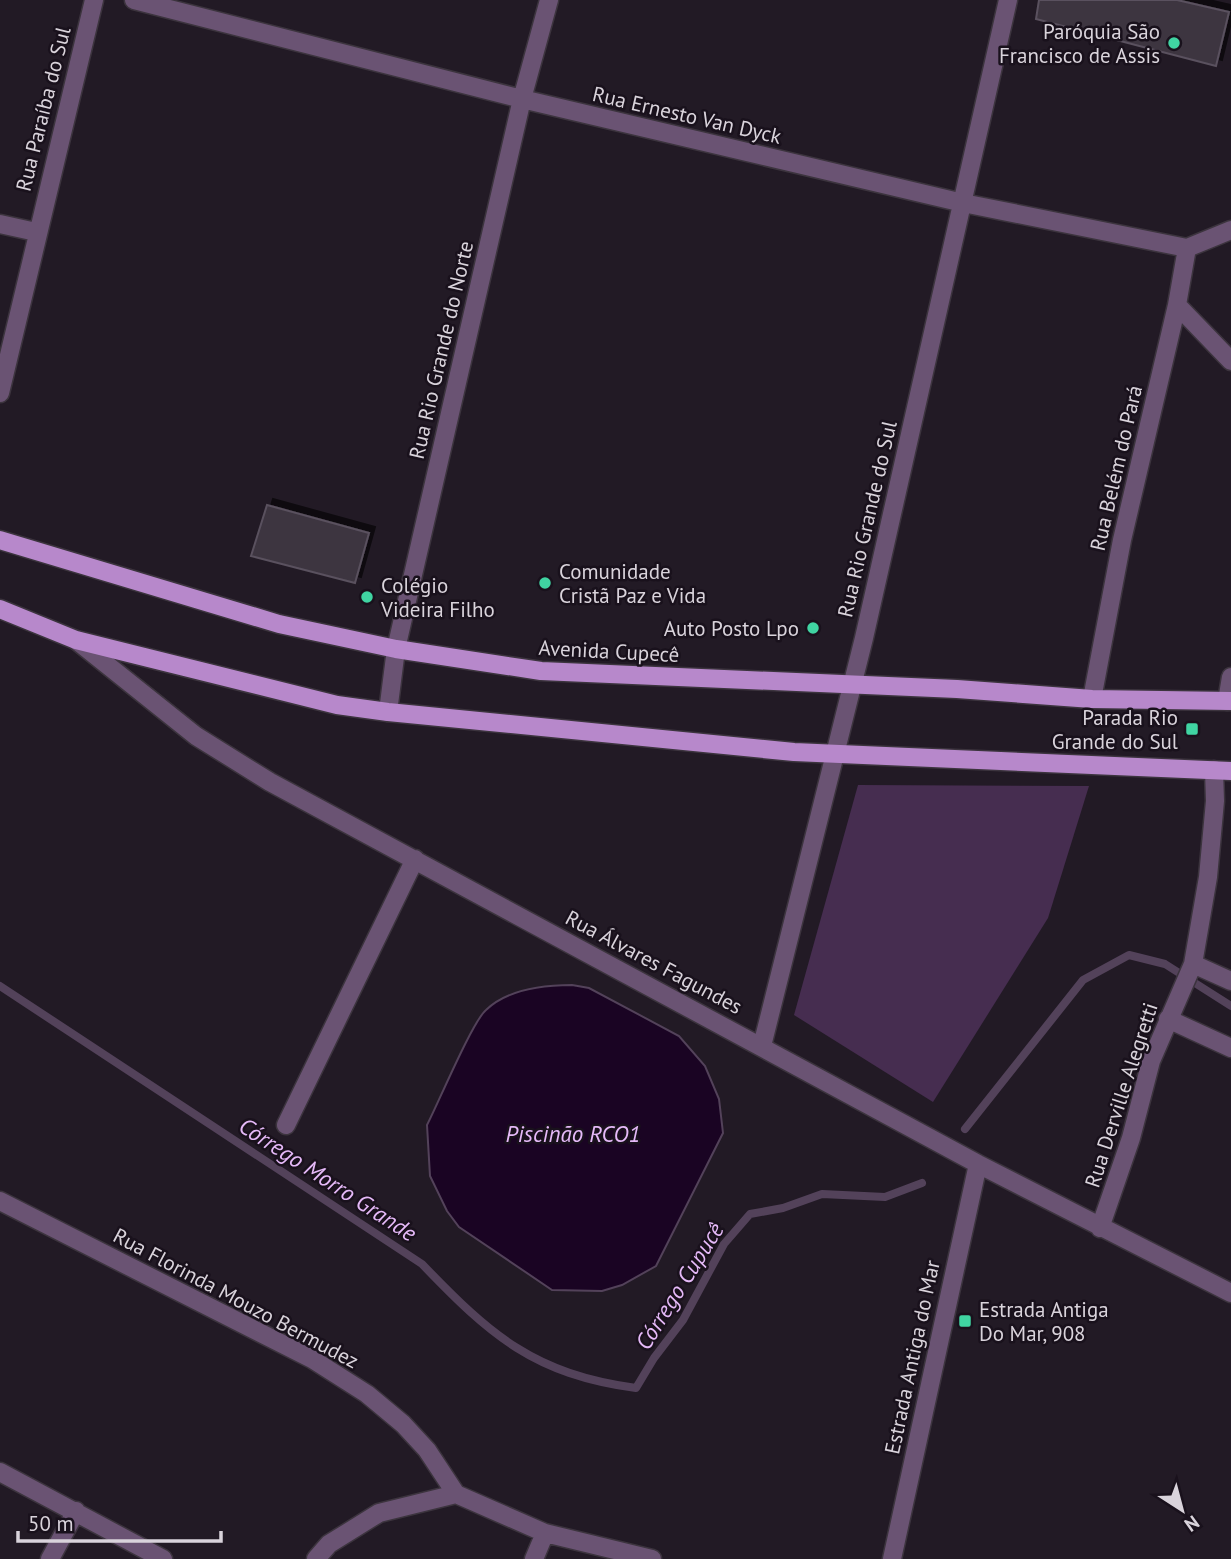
<svg xmlns="http://www.w3.org/2000/svg" width="1231" height="1559" font-family="'PT Sans',sans-serif">
  <style>
    .green { fill: #462d50 }
    .water { fill: #1a0423; stroke: #53425a; stroke-width: 2 }
    .lines { fill: none; stroke-linecap: round; stroke-linejoin: round }
    .stream { stroke: #53425a; stroke-width: 8 }
    .building { fill: #3d3541; stroke: #5a515e; stroke-width: 2; filter: url(#shadow) }
    .minor-casing { stroke: #3c343e; stroke-width: 21 }
    .major-casing { stroke: #3c343e; stroke-width: 21 }
    .minor { stroke: #6a5373; stroke-width: 18 }
    .major { stroke: #b788cb; stroke-width: 18 }
    .poi-dot { fill: #40d4a2; stroke: #19111c; stroke-width: 2.5 }
    .labels { text-anchor: middle; dominant-baseline: central; stroke-width: 5; stroke-linejoin: round; paint-order: stroke }
    .poi-label { font-size: 21px; fill: #d9d3db; stroke: #19111c; text-anchor: end }
    .street-label { font-size: 21px; fill: #d9d3db; stroke: #19111c }
    .water-label { font-size: 23px; font-style: italic; fill: #e5b9f8; stroke: #19111c }
  </style>
  <defs>
    <filter id="shadow"><feDropShadow dx="6" dy="-6" stdDeviation="0" flood-color="#0009"/></filter>
  </defs>
  <rect width="100%" height="100%" fill="#221a25"/>
  <!-- green -->
  <path class="green" d="M858 785 1089 786 1048 918 933 1102 794 1015Z"/>
  <!-- water -->
  <path class="water" d="M572 985 589 988 679 1036 705 1066 719 1099 723 1133 656 1266 622 1285 602 1291 552 1290 459 1227 447 1211 430 1176 427 1125C438 1104 472 1022 486 1010 508 989 543 985 572 985Z"/>
  <g class="lines">
    <!-- stream -->
    <path class="stream" d="M0 986 422 1264C491 1336 534 1374 636 1388L654 1358 683 1320 724 1244 750 1214 783 1208 822 1194 885 1197 922 1183
      M965 1129 1083 980 1129 955 1165 964 1231 1006"/>
  </g>
  <!-- building -->
  <path class="building" d="M1039 0H1177L1229 12 1216 66 1036 19Z
    M267 505 369 533 355 583 251 556Z"/>
  <g class="lines">
    <!-- minor casing -->
    <g class="minor-casing">
      <path id="minor" d="M134 0 522 99 963 203 1187 248 1231 230
        M0 224 36 232
        M1177 305 1231 361
        M0 393 94 0
        M76 640 196 736 270 782 978 1164 1231 1293
        M1092 699 1122 540 1177 305 1187 248
        M1227 701 1231 677
        M388 712 396 649 522 99 549 0
        M1193 964 1231 981
        M1168 1019 1231 1048
        M762 1046 864 638 1008 0
        M286 1125 415 859
        M0 1201 312 1359 367 1394 403 1424 427 1450 456 1494
        M1100 1228 1131 1138 1151 1061 1193 964 1208 877 1215 801 1214 770
        M0 1472 163 1559
        M50 1559 76 1511
        M316 1559 329 1544 379 1513 456 1494 545 1533 652 1559
        M534 1559 545 1533
        M892 1559 978 1164"/>
    </g>
    <!-- major casing -->
    <g class="major-casing">
      <path id="major" d="M0 540 279 624 396 649 541 671 957 689 1092 699 1231 701
        M0 609 76 640 337 705 388 712 794 752 1231 771"/>
    </g>
    <!-- minor -->
    <use href="#minor" class="minor"/>
    <!-- major -->
    <use href="#major" class="major"/>
  </g>
  <!-- markers -->
  <g class="poi-dot">
    <circle cx="1174" cy="43" r="7"/>
    <circle cx="545" cy="583" r="7"/>
    <circle cx="367" cy="597" r="7"/>
    <circle cx="813" cy="628" r="7"/>
    <rect x="1185" y="722" width="14" height="14" rx="3.5"/>
    <rect x="958" y="1314" width="14" height="14" rx="3.5"/>
  </g>
  <g class="labels">
    <!-- poi labels -->
    <g class="poi-label">
      <text x="1160" y="31">Paróquia São<tspan x="1160" dy="24">Francisco de Assis</tspan></text>
      <text x="559" y="571" text-anchor="start">Comunidade<tspan x="559" dy="24">Cristã Paz e Vida</tspan></text>
      <text x="381" y="585" text-anchor="start">Colégio<tspan x="381" dy="24">Videira Filho</tspan></text>
      <text x="799" y="628">Auto Posto Lpo</text>
      <text x="1178" y="717">Parada Rio<tspan x="1178" dy="24">Grande do Sul</tspan></text>
      <text x="979" y="1309" text-anchor="start">Estrada Antiga<tspan x="979" dy="24">Do Mar, 908</tspan></text>
    </g>
    <!-- street labels -->
    <g class="street-label">
      <text transform="translate(43 109) rotate(-76)">Rua Paraíba do Sul</text>
      <text transform="translate(687 115) rotate(13)">Rua Ernesto Van Dyck</text>
      <text transform="translate(441 350) rotate(-77)">Rua Rio Grande do Norte</text>
      <text transform="translate(1116 468) rotate(-77)">Rua Belém do Pará</text>
      <text transform="translate(867 519) rotate(-77)">Rua Rio Grande do Sul</text>
      <text transform="translate(609 651) rotate(3)">Avenida Cupecê</text>
      <text transform="translate(654 962) rotate(28)">Rua Álvares Fagundes</text>
      <text transform="translate(1121 1095) rotate(-72)">Rua Derville Alegretti</text>
      <text transform="translate(236 1298) rotate(28)">Rua Florinda Mouzo Bermudez</text>
      <text transform="translate(912 1357) rotate(-78)">Estrada Antiga do Mar</text>
    </g>
    <!-- water labels -->
    <g class="water-label">
      <text x="573" y="1133">Piscinão RCO1</text>
      <text transform="translate(328 1179) rotate(33)">Córrego Morro Grande</text>
      <text transform="translate(679 1286) rotate(-58)">Córrego Cupucê</text>
    </g>
  </g>
  <!-- north arrow -->
  <g transform="translate(1182 1510) rotate(144)" stroke="#19111c" stroke-width="5" paint-order="stroke">
  <path d="M0-5L12 26L0 18L-12 26Z" fill="#d9d3db"/>
  <text y="-10" font-size="19" font-weight="bold" text-anchor="middle" fill="#d9d3db">N</text>
  </g>
  <!-- scale -->
  <path d="M18 1531v10h203v-10" fill="none" stroke="#d9d3db" stroke-width="3.5"/>
  <text x="28" y="1531" font-size="21" fill="#d9d3db" stroke="#19111c" stroke-width="5" paint-order="stroke">50 m</text>
</svg>
